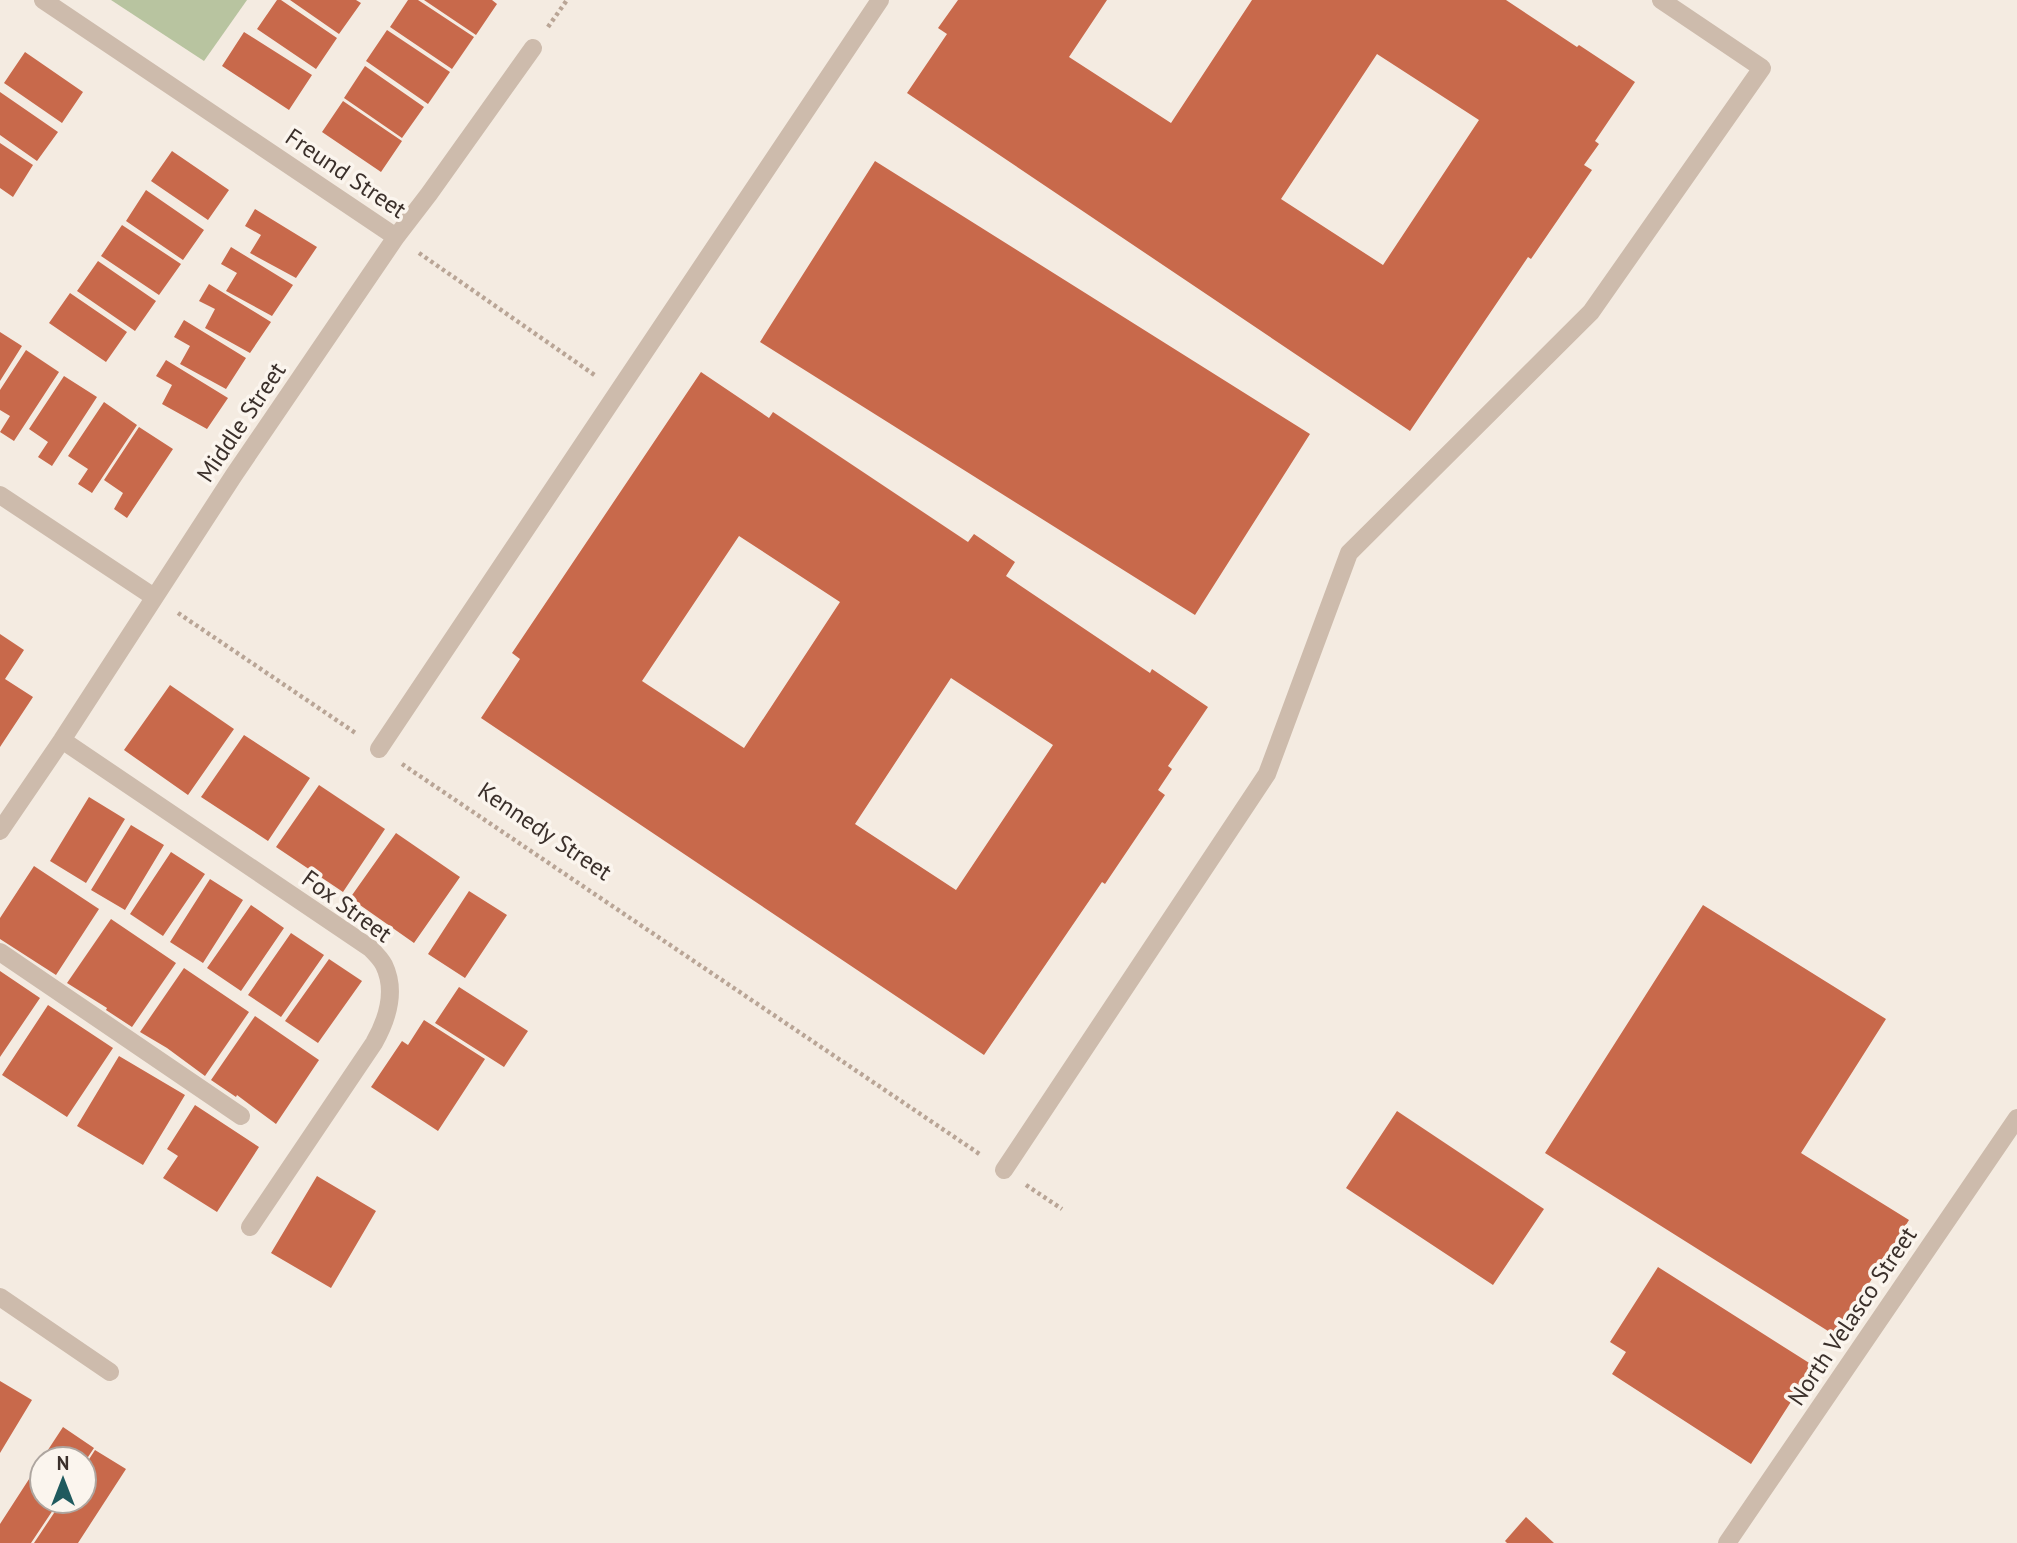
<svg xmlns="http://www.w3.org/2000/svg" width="2017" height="1543" font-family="'PT Sans',sans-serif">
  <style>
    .green { fill: #b8c4a0 }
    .building { fill: #c8694b; fill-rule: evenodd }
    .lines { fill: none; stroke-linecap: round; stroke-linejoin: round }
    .path { stroke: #b9a596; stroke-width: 4.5; stroke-dasharray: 3.5 3.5; stroke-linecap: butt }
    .service { stroke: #cdbbac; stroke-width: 18 }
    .minor { stroke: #cdbbac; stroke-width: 18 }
    .labels { text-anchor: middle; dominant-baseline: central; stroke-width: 7; stroke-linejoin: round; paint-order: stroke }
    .street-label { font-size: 24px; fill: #3b302b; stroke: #fbf5ee }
  </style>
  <rect width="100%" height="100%" fill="#f4ebe1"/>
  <!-- green -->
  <path class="green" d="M111 0H247L204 61Z"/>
  <!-- building -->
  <path class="building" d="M277 0H281L337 38 316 69 257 29Z
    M290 0H356L361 3 339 34Z
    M408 0H418L474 37 452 69 390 27Z
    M424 0H492L497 4 476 35Z
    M958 0H1107L1069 57 1171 123 1252 0H1506L1577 47 1579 45 1635 82 1595 141 1599 144 1584 165 1592 170 1531 259 1528 257 1410 431 907 93 947 34 938 28ZM1377 54 1479 120 1383 265 1281 199Z
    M387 30 450 72 428 104 366 61Z
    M244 32 312 75 289 110 222 66Z
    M25 52 83 92 62 123 4 83Z
    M365 66 424 107 402 138 344 98Z
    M0 92 58 132 37 161 0 135Z
    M343 101 402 141 381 172 322 132Z
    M0 143 33 165 13 197 0 188Z
    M172 151 229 190 208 220 151 181Z
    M875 161 1310 434 1195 615 760 342Z
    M146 190 204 230 183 260 126 221Z
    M255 209 317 247 296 278 250 253 261 235 245 226Z
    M122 225 181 264 159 295 101 256Z
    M231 247 293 285 272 316 226 291 237 273 221 264Z
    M98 261 156 301 135 331 77 291Z
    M209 284 271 322 250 353 205 328 215 309 199 301Z
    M70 293 127 332 106 362 49 323Z
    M184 320 246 358 226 389 180 364 190 346 174 337Z
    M0 332 22 346 0 381Z
    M26 350 59 372 14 441 0 432 10 416 0 410V390Z
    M166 360 228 398 207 429 162 404 172 385 156 376Z
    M701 372 769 418 773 412 968 542 974 534 1015 562 1006 576 1150 673 1152 669 1208 707 1168 766 1172 769 1158 790 1165 795 1105 884 1102 882 984 1055 481 718 520 659 512 653ZM739 536 840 602 744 748 642 681ZM951 678 1053 745 956 890 855 824Z
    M64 376 97 397 52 466 38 457 48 442 29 429Z
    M104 402 137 425 92 493 78 484 88 469 68 456Z
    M139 427 173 449 127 518 114 509 123 493 104 480Z
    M0 634 24 650 5 679 33 697 0 747Z
    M170 685 234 729 188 795 124 750Z
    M244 735 310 778 268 841 201 797Z
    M319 785 385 829 343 892 276 847Z
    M89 797 125 819 86 883 50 861Z
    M131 825 164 845 125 910 91 890Z
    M396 833 460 877 414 943 350 898Z
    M171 852 205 874 163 936 130 914Z
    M34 866 99 909 56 975 0 939V918Z
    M210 879 243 900 203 963 170 942Z
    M469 891 507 915 465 978 428 954Z
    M251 905 284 928 241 991 207 968Z
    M1703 905 1886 1019 1801 1153 1909 1220 1836 1336 1545 1153Z
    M111 919 176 963 132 1027 106 1010 107 1008 67 983Z
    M291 933 324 955 281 1017 248 995Z
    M329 959 362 981 318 1043 285 1021Z
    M184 968 249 1012 205 1076 167 1048 140 1032Z
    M0 971 40 998 0 1057Z
    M459 987 528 1031 504 1067 435 1023Z
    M48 1005 113 1048 67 1117 2 1075Z
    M255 1016 319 1060 276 1124 237 1095 236 1097 211 1080Z
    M424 1020 485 1059 438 1131 371 1087 402 1041 408 1045Z
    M119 1056 185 1095 143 1165 77 1126Z
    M195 1105 259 1147 217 1212 163 1178 178 1156 167 1149Z
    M1397 1111 1544 1209 1493 1285 1346 1188Z
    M317 1176 376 1211 331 1288 271 1253Z
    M1658 1267 1814 1366 1751 1464 1612 1374 1626 1352 1610 1342Z
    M0 1381 32 1400 0 1453Z
    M63 1427 94 1448 84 1463V1459H42Z
    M95 1450 126 1469 78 1543H34L62 1501H84V1467Z
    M42 1459V1501H59L31 1543H0V1524Z
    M1526 1517 1554 1543H1507L1505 1541Z"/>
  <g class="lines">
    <!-- path -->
    <path class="path" d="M548 27 567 0
      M419 253 596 376
      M178 613 357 734
      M402 764 981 1155
      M1026 1185 1062 1209"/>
    <!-- service -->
    <path class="service" d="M379 749 880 0
      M0 952 241 1116
      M1004 1170 1267 774 1349 553 1591 312 1762 68 1661 0"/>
    <!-- minor -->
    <path class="minor" d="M43 0 396 237
      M0 495 154 597
      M62 740 370 948C375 953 381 959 384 965 397 992 387 1020 374 1043L250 1227
      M0 831 62 740 234 475 396 237 429 194 533 48
      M0 1297 110 1372
      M1727 1543 2017 1118"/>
  </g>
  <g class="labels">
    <!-- street labels -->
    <g class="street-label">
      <text transform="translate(346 173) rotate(34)">Freund Street</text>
      <text transform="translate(241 422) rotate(-56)">Middle Street</text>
      <text transform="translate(545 831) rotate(34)">Kennedy Street</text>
      <text transform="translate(347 906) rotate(36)">Fox Street</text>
      <text transform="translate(1852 1316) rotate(-56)">North Velasco Street</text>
    </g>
  </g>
  <!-- north arrow -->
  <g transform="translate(63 1480)"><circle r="33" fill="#fbf5ee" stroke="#aea6a0" stroke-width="2"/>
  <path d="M0-5L12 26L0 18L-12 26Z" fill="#1f5a5e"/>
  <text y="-10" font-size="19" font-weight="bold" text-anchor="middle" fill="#3b302b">N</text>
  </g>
</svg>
